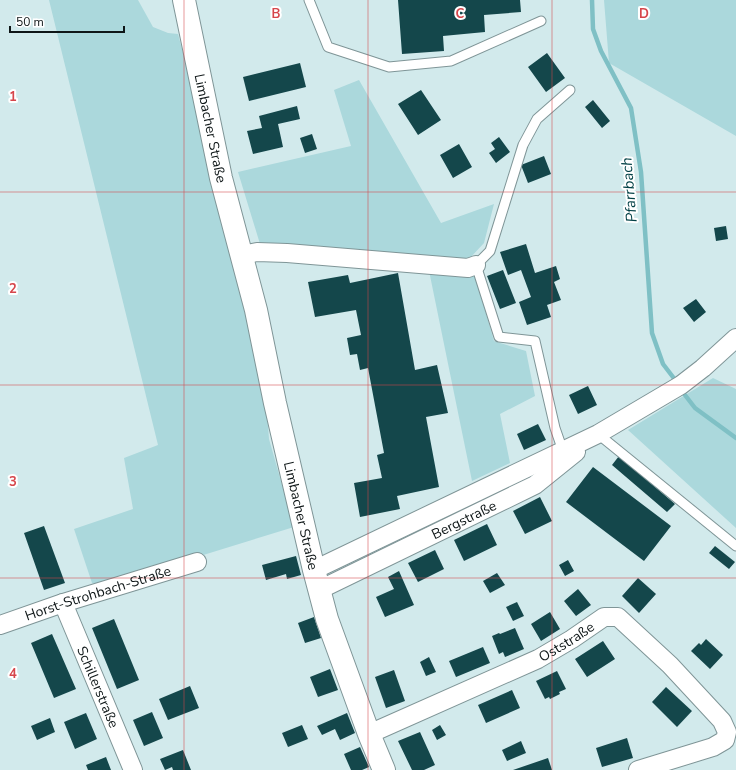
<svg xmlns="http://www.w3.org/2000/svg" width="736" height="770" font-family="'Nunito Sans',sans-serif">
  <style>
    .green { fill: #abd8dc }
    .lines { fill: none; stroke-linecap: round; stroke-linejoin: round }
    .stream { stroke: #7fc0c5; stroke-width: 4.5 }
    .building { fill: #14474b }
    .lane-casing { stroke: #7f9597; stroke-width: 11 }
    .street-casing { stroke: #7f9597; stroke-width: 20 }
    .secondary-casing { stroke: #7f9597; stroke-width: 24 }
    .lane { stroke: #fff; stroke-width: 9 }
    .street { stroke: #fff; stroke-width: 18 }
    .secondary { stroke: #fff; stroke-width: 22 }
    .grid { fill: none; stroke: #d6464b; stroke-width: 1; stroke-opacity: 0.55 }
    .labels { text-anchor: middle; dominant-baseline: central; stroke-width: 4; stroke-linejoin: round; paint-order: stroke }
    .street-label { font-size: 14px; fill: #0e1617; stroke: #fff }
    .water-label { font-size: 15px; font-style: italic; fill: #024146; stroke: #fff }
    .grid-label { font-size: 13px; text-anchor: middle; font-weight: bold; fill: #d6464b; stroke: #fff; stroke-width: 4; stroke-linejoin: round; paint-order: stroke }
  </style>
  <rect width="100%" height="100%" fill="#d2eaec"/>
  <!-- green -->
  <path class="green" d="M49 0H138L153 27 168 33 178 34 215 172 267 414 269 439 294 527 106 585 92 583 74 529 133 509 124 458 158 445Z
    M604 0H736V136L609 63Z
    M359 80 441 223 494 204 484 243 470 258 494 341 526 351 535 396 500 414 510 463 472 481 426 256 260 244 238 172 351 146 334 90Z
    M713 378 736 389V528L628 430Z"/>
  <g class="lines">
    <!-- stream -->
    <path class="stream" d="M592 0 593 29 601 51 631 108 641 172 652 333 663 364 676 381
      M685 395 695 408 736 438"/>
  </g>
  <!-- building -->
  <path class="building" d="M398 0H520L521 12 484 15 485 32 443 36 444 51 402 54Z
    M547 53 565 78 546 92 528 67Z
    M300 63 306 87 249 101 243 77Z
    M421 90 441 120 418 135 398 104Z
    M593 100 610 121 602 128 585 107Z
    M297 106 300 119 278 124 283 147 253 154 247 131 262 128 259 116Z
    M312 134 317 149 305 153 300 138Z
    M499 137 510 152 496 163 489 153 495 149 491 143Z
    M459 144 472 167 453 178 440 155Z
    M544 156 551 174 528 183 521 165Z
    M726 226 728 239 716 241 714 228Z
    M526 244 535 273 556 266 560 279 554 282 561 300 547 305 551 317 527 325 519 302 531 297 521 270 508 275 500 252Z
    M503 270 516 303 500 309 487 276Z
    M398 273 415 370 437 365 448 413 426 417 439 487 397 496 400 509 360 517 354 483 382 478 377 455 384 453 368 368 360 370 357 354 350 355 347 338 361 335 356 310 315 317 308 282 348 275 350 283Z
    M696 299 706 312 694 322 683 308Z
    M588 386 597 405 578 414 569 395Z
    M538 424 546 440 524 450 517 434Z
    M619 456 675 504 667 512 612 465Z
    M593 467 671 526 644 561 566 502Z
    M540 497 552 521 525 534 513 511Z
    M487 524 497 545 464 561 454 540Z
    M44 526 65 583 44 590 24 533Z
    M715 546 735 562 729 569 709 553Z
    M435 550 444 569 418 582 408 563Z
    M296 556 301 575 287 579 286 574 266 580 262 565Z
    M568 560 574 571 565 576 559 565Z
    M399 571 414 605 385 617 376 597 394 589 388 577Z
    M497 573 505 585 490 593 483 581Z
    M638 578 656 594 639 613 622 596Z
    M578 589 591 605 576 616 564 601Z
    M517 602 524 616 513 621 506 607Z
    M550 612 560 629 541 641 531 624Z
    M314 617 321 638 305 643 298 623Z
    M114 619 139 680 117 689 92 628Z
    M515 628 524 649 505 657 503 652 499 654 492 636 499 633 500 634Z
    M52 634 76 689 54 698 31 643Z
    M706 639 723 655 710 669 691 651 699 643 701 645Z
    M603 641 615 659 587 677 575 659Z
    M483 647 490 663 456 677 449 661Z
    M429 657 436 672 426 676 420 662Z
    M330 669 338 690 318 697 310 677Z
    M394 670 405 701 386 708 375 677Z
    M557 671 566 689 559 692 560 694 550 699 549 697 545 699 536 681Z
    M190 686 199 708 168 720 159 699Z
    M666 687 692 711 677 727 652 702Z
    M512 690 520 708 486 723 478 705Z
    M152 712 163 738 144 746 133 720Z
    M86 713 97 739 75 749 64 722Z
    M347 713 355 733 340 740 335 729 322 735 317 726Z
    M50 718 55 732 37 740 31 726Z
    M302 725 308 739 288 747 282 733Z
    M440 725 446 735 437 740 432 730Z
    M420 732 435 765 424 770H412L398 741Z
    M627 738 633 758 602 767 596 748Z
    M521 741 526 753 507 761 502 750Z
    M360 747 369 767 362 770H351L344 754Z
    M183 750 191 770H173L172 767 165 770 160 759Z
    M106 757 111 770H88L86 765Z
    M548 758 552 770H513Z"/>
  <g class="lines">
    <!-- lane casing -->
    <g class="lane-casing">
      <path id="lane" d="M309 0 328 47 389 67 451 61 541 21
        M598 434 736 546
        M563 451 555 428 535 341 499 337 476 265 490 251 523 145 537 119 570 90"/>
    </g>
    <!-- street casing -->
    <g class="street-casing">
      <g id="street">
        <path d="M242 255 257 252 287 253 468 268 476 265"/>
        <path d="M314 570 598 434 681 385 703 368 736 338"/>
        <path id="s1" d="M319 590 535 485 576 452"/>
        <path id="s2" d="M63 603 133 770"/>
        <path id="s3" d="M0 625 63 603 197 562"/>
        <path id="s4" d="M369 734 538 659 572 639 604 617H618L670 665 722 721 727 732 725 740 713 747 638 770"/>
      </g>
    </g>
    <!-- secondary casing -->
    <g class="secondary-casing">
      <g id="secondary">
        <path id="s5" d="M184 0 221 178 256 310 275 403 314 570 327 619 369 734 384 770"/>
      </g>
    </g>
    <!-- lane -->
    <use href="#lane" class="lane"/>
    <!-- street -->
    <use href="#street" class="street"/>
    <!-- secondary -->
    <use href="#secondary" class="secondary"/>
  </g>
  <!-- grid -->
  <path class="grid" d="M184 0V770M368 0V770M552 0V770M0 192H736M0 385H736M0 578H736"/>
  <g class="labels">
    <!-- street labels -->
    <g class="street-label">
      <text stroke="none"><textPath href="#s5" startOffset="131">Limbacher Straße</textPath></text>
      <text stroke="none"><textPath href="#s5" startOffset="529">Limbacher Straße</textPath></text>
      <text stroke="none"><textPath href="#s1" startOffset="161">Bergstraße</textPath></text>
      <text stroke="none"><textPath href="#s3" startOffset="103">Horst-Strohbach-Straße</textPath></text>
      <text stroke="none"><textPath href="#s4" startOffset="218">Oststraße</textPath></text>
      <text stroke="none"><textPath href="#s2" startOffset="91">Schillerstraße</textPath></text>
    </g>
    <!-- water labels -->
    <g class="water-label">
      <text transform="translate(629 190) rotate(-95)">Pfarrbach</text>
    </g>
  </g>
  <g class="grid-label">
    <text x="276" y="18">B</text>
    <text x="460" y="18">C</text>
    <text x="644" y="18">D</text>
    <text x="13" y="101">1</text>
    <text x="13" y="293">2</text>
    <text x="13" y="486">3</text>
    <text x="13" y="678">4</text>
  </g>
  <!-- scale -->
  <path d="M10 26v6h114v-6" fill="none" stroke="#0e1617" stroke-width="2"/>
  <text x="16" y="26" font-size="12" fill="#0e1617" stroke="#ffffff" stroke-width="3" paint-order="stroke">50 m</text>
</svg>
